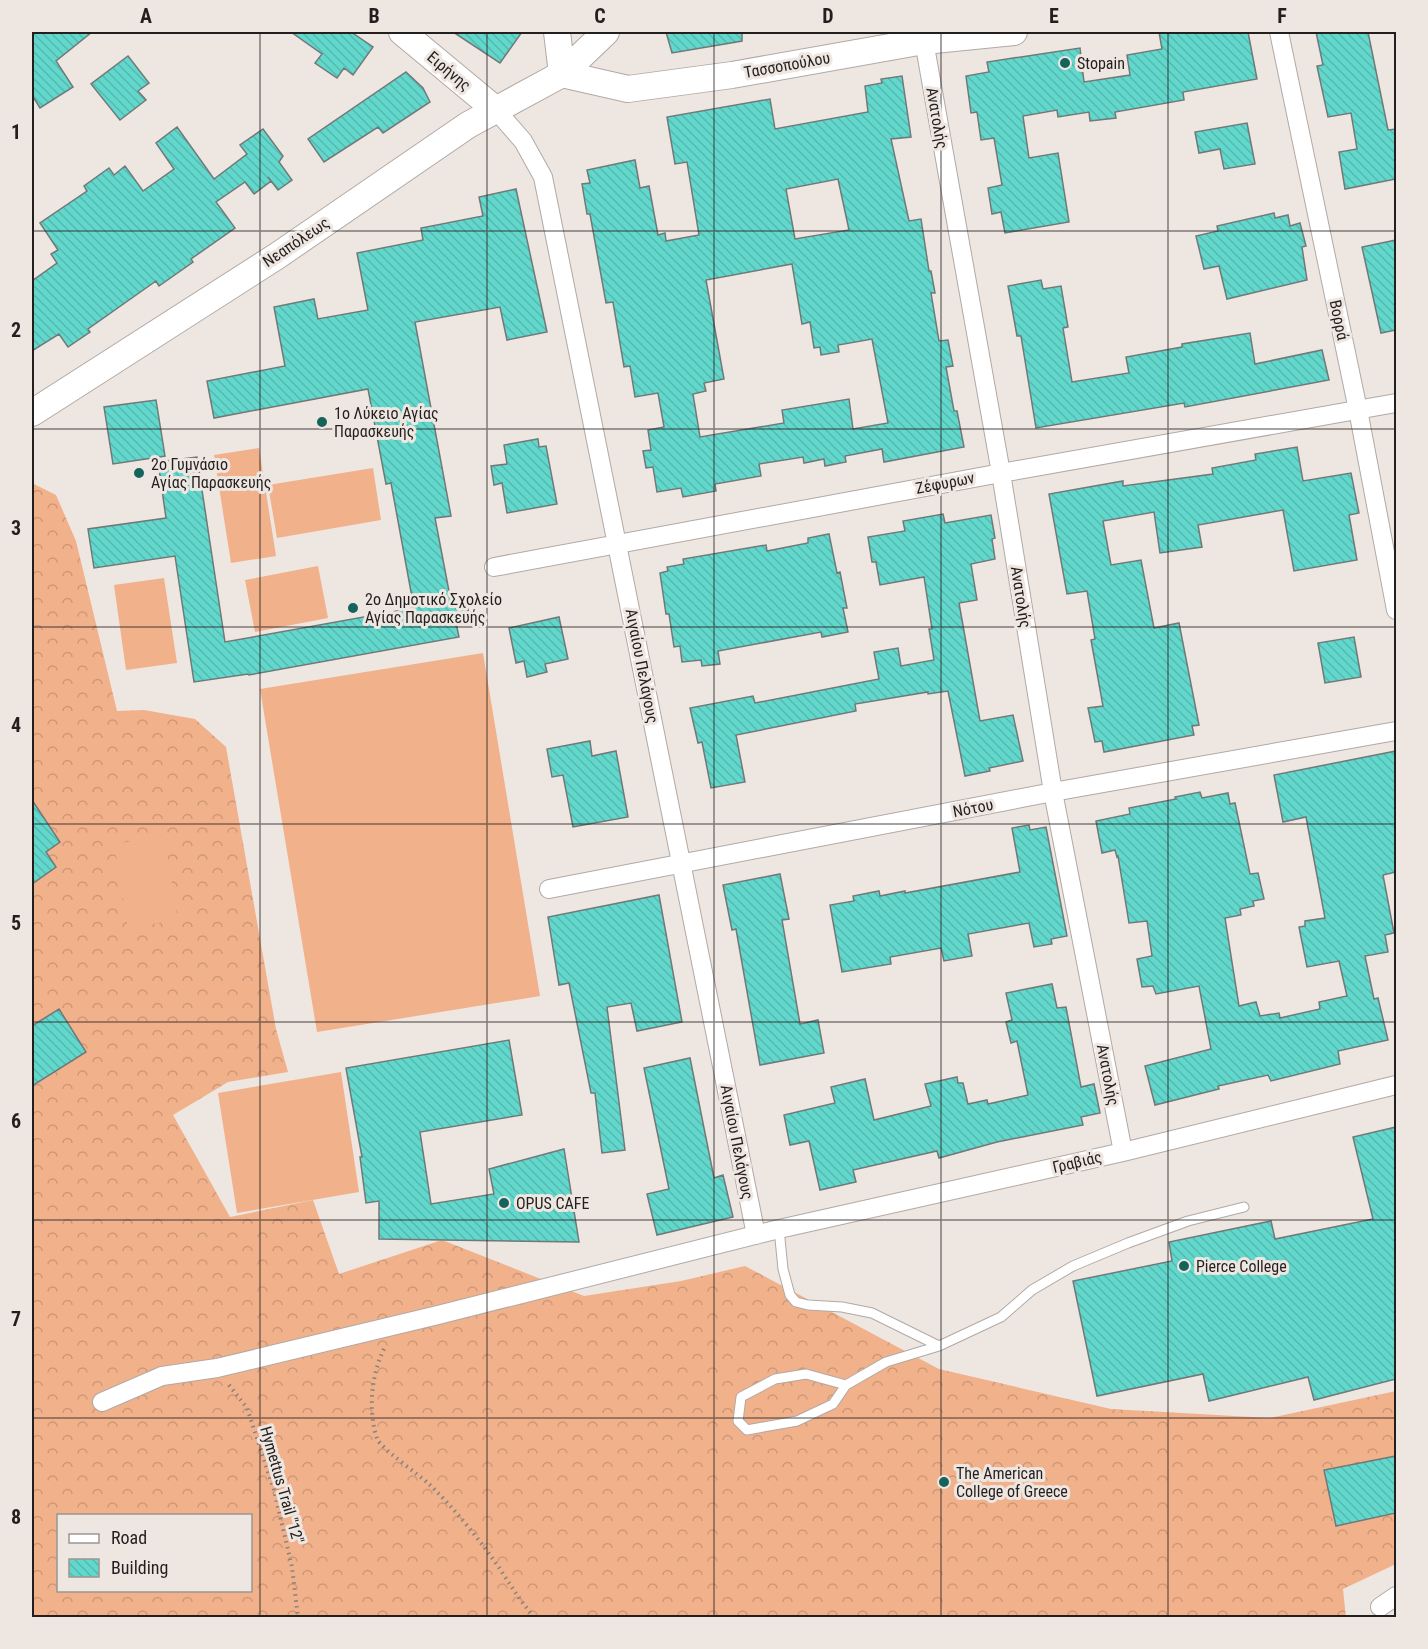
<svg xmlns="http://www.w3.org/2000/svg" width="1428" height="1649" font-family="'Roboto Condensed',sans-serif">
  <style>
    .forest { fill: url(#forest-crowns); fill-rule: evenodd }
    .pitch { fill: #f1b18b }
    .building { fill: url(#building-back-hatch); stroke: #707978; stroke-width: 1.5; fill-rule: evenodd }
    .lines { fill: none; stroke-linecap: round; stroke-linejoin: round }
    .lane-casing { stroke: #b1a9a5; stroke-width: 11 }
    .street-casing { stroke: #b1a9a5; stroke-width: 20 }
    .secondary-casing { stroke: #b1a9a5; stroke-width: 28 }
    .path { stroke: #87817e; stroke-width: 4; stroke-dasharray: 1.5 4.5; stroke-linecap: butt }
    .lane { stroke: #fff; stroke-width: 9 }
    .street { stroke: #fff; stroke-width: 18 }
    .secondary { stroke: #fff; stroke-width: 26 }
    .grid { fill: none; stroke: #221f1e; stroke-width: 1.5; stroke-opacity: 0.55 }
    .poi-dot { fill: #16635c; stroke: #eee6e1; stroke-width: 2 }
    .labels { text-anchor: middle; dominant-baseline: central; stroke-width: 6; stroke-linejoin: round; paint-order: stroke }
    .poi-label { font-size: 16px; fill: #221f1e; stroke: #eee6e1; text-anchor: start }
    .street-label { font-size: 16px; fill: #221f1e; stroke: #eee6e1 }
    .neatline { fill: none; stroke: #221f1e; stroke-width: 2 }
    .grid-label { font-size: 20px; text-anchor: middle; font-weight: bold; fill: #221f1e }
  </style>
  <defs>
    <pattern id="forest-crowns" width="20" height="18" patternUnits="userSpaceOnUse" patternTransform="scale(1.5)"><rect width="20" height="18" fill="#f1b18b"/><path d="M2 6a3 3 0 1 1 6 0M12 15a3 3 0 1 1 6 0" fill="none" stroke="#ce9878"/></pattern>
    <pattern id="building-back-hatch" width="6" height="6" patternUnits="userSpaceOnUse" patternTransform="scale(1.5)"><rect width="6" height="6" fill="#62d8cd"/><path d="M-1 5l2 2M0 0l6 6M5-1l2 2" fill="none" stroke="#55b9b0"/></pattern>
  </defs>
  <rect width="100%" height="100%" fill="#eee6e1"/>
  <!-- forest -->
  <path class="forest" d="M32 483 56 495 76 541 117 711 144 710 195 719 226 747 276 1029 288 1072 228 1082 173 1115 230 1217 313 1200 339 1274 442 1240 584 1296 681 1281 745 1266 939 1369 1111 1409 1270 1418 1396 1391V1564L1343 1589 1346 1618 32 1617ZM58 1516H250V1590H58Z"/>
  <!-- pitch -->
  <path class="pitch" d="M259 448 276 556 231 563 214 455Z
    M373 468 381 520 277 538 268 485Z
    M318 566 328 618 255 632 245 580Z
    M164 578 177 663 126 670 114 585Z
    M483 653 540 996 317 1032 260 689Z
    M164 836 178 920 128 928 114 844Z
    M341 1072 359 1192 237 1213 218 1093Z"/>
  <!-- building -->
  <path class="building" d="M32 32H92L56 61 73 87 40 108 32 95Z
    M291 32H351L373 47 353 75 344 68 337 78 315 63 322 54Z
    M453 32H522L500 63Z
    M666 32H742V41L672 53Z
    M1159 32H1248L1257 79 1183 92 1184 100 1115 112 1116 118 1090 121 1089 112 1058 117 1057 110 1023 116 1029 158 1058 153 1069 222 1005 233 1001 212 992 214 988 188 1002 185 994 138 981 140 977 112 971 113 966 76 989 72 987 62 1080 48 1084 82 1130 75 1127 55 1162 49Z
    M1316 32H1368L1388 130 1396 129V179L1345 189 1339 152 1357 149 1351 113 1328 117 1317 66 1323 65Z
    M128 56 149 83 138 91 146 100 120 120 91 84Z
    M406 72 423 88 430 102 383 133 378 127 324 162 308 139Z
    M902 76 911 137 891 139 909 221 921 219 929 271H931L935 293H931L939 341 948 340 953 366 946 367 954 411H957L964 447 884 462 882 449 845 456 846 462 825 466 824 459 804 463 803 457 759 464 761 476 715 484 716 491 683 497 681 488 657 492 653 467 646 468 643 451 651 450 648 430 664 427 658 393 635 397 630 366 624 367 613 302 606 303 590 214H587L582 184 590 183 587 170 635 160 640 188 649 186 658 235 665 233 666 241 699 235 687 162 675 164 667 117 770 99 775 129 868 112 865 86 882 83 881 79ZM838 179 849 230 795 239 786 189ZM792 264 802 324 810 322 814 348 820 347 821 355 839 352 838 345 872 339 888 423 853 429 849 399 782 410 784 423 700 437 693 394 706 391 704 383 724 379 706 280Z
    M1247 123 1255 164 1224 169 1220 149 1199 153 1195 132Z
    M177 127 214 179 247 154 240 145 263 129 283 156 279 162 292 180 278 190 268 177 271 181 254 194 245 182 216 202 235 228 191 259 193 262 159 286 156 281 88 329 90 332 68 347 59 334 32 351V281L57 263 51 254 58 250 40 223 87 191 84 186 109 168 114 175 125 166 143 191 174 169 156 143Z
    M516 189 547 332 507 340 500 307 415 322 451 516 435 518 452 607 467 604 470 620 456 623 459 637 249 675 248 674 194 682 175 556 94 568 88 529 166 518 158 462 197 457 225 642 414 608 391 483 386 484 368 389 214 418 207 381 285 366 274 307 314 299 318 319 368 310 357 253 423 240 421 228 483 216 479 197Z
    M1274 213 1275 218 1288 215 1290 226 1300 223 1306 246 1302 247 1307 280 1227 299 1219 266 1204 269 1196 236 1218 231 1217 226Z
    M1396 240V330L1381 333 1362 247Z
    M1041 280 1043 289 1061 286 1068 327 1063 328 1072 382 1129 373 1126 357 1182 347V344L1250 333 1255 364 1322 350 1329 380 1185 407 1184 403 1036 428 1021 336H1017L1008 286Z
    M156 400 165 456 113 464 104 407Z
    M538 439 539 447 546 446 557 504 507 513 502 483 494 485 491 466 507 464 504 445Z
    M1297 447 1303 481 1351 473 1359 513 1349 515 1357 560 1294 571 1283 510 1198 525 1202 547 1160 553 1154 512 1103 521 1111 565 1141 560 1154 628 1179 623 1199 725 1192 726 1194 735 1104 752 1102 741 1095 742 1088 708 1103 706 1091 640 1095 639 1087 591 1067 594 1049 494 1123 481V486L1213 474 1212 468 1256 460 1255 454Z
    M943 514 945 523 991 515 995 538 992 539 995 559 971 564 977 600 959 603 980 721 1013 715 1023 761 989 768 990 771 965 776 948 691 928 694V692L855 704 856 711 736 735 745 782 711 788 702 742 698 743 690 708 753 696 755 703 879 679 874 652 898 648 901 666 934 660 929 629H932L924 577 880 585 876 562H872L868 537 905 531 903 521Z
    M829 534 837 573 840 572 847 608H843L848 632 822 637 821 632 718 651 720 664 702 666 701 660 682 662 680 646 674 647 669 614H666L660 573 668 571 667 567 684 564 683 559 766 545 767 551 808 543V538Z
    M559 617 568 659 545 664 547 672 527 677 524 661 516 663 509 628Z
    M1354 637 1361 677 1325 683 1318 643Z
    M590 741 592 756 616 751 628 817 573 827 563 775 552 777 547 749Z
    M1396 751V872L1383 875 1394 933 1385 935 1388 952 1365 956 1374 999 1378 998 1388 1040 1338 1051 1340 1064 1271 1081 1268 1075 1218 1086 1219 1089 1155 1105 1145 1066 1211 1049 1199 986 1156 994 1153 986 1142 987 1137 959 1152 956 1147 921 1129 923 1118 856 1117 857 1115 850 1102 853 1096 821 1130 814 1129 808 1176 799 1175 797 1200 792 1202 798 1228 793 1230 804 1235 803 1250 874 1258 873 1264 899 1253 901 1254 906 1240 909 1241 915 1225 918 1239 1006 1256 1002 1260 1016 1279 1013 1280 1018 1320 1009 1319 1002 1347 996 1339 961 1307 967 1299 927 1305 926V921L1325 918 1306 817 1283 822 1274 775Z
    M32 800 60 842 46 852 56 867 32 884Z
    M1029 825 1030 830 1046 827 1067 936 1051 939 1052 944 1034 947 1029 923 968 934 972 956 944 961 941 948 890 957 891 964 842 972 830 905 854 901 853 896 879 891 880 896 905 891V893L1020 872 1012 828Z
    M780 874 789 919 782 920 800 1024 818 1020 824 1053 760 1065 736 929 732 930 723 885Z
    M659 895 682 1022 637 1031 631 1003 607 1007 625 1150 602 1153 595 1093H591L569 983 559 985 548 917Z
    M1052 984 1057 1008 1066 1007 1081 1087 1094 1084 1100 1113 1081 1117 1083 1125 997 1142 939 1158 937 1151 853 1170 856 1182 820 1190 809 1141 790 1145 784 1115 835 1103 831 1087 865 1079 874 1120 931 1106 925 1084 957 1077 958 1083H963L968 1104 987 1100 988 1104 1028 1095 1017 1041 1011 1043 1006 1022 1012 1020 1006 993Z
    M59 1009 86 1052 32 1086V1026Z
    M509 1040 522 1115 420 1132 431 1204 494 1194 489 1169 564 1149 579 1242 379 1239V1201L366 1203 360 1157H362L346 1068Z
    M690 1058 714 1178 723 1175 733 1217 657 1235 647 1194 669 1189 644 1068Z
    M1396 1127V1379L1314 1400 1308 1377 1209 1401 1203 1374 1097 1396 1073 1281 1172 1261 1169 1242 1271 1221 1275 1239 1373 1219 1353 1137Z
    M1396 1456V1513L1336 1526 1324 1470Z"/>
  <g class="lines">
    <!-- lane casing -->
    <g class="lane-casing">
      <path id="lane" d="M779 1229 783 1269 790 1295 796 1302 808 1305 842 1307 872 1313 939 1346
        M846 1385 806 1374 775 1379 741 1397 738 1421 747 1430 797 1421 833 1404 846 1385 886 1362 939 1346 1001 1317 1032 1290 1073 1266 1128 1243 1188 1221 1244 1207"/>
    </g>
    <!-- street casing -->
    <g class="street-casing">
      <path id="street" d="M1279 32 1358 410 1396 610
        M924 41 1001 473 1053 792 1123 1152
        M496 110 523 141 543 177 756 1235
        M494 567 1001 473 1396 403
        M549 889 1053 792 1396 731
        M102 1402 162 1376 217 1368 438 1315 779 1229 1123 1152 1396 1085
        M1380 1607 1396 1596"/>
    </g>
    <!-- secondary casing -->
    <g class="secondary-casing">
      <path id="secondary" d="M402 32 496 110
        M557 32 562 74
        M562 74 628 89 732 75 924 41 1014 32
        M32 413 277 256 468 125 562 74 606 32"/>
    </g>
    <!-- path -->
    <path class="path" d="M384 1349C371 1375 368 1411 377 1439 381 1448 419 1475 429 1484 455 1509 479 1539 500 1569 511 1586 521 1602 535 1618
      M229 1385 247 1408 274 1490 292 1567 298 1618"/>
    <!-- lane -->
    <use href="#lane" class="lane"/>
    <!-- street -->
    <use href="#street" class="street"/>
    <!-- secondary -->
    <use href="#secondary" class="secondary"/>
  </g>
  <!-- grid -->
  <path class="grid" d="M260 32V1618M487 32V1618M714 32V1618M941 32V1618M1168 32V1618M32 231H1396M32 429H1396M32 627H1396M32 824H1396M32 1022H1396M32 1220H1396M32 1418H1396"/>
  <!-- markers -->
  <g class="poi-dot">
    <circle cx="1065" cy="63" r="6"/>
    <circle cx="322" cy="422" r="6"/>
    <circle cx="139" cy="473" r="6"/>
    <circle cx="353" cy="608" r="6"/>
    <circle cx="504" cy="1203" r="6"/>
    <circle cx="1184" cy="1266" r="6"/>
    <circle cx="944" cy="1482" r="6"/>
  </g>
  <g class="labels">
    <!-- poi labels -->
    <g class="poi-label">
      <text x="1077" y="63">Stopain</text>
      <text x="334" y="413">1ο Λύκειο Αγίας<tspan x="334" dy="18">Παρασκευής</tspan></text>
      <text x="151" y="464">2ο Γυμνάσιο<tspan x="151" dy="18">Αγίας Παρασκευής</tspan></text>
      <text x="365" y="599">2ο Δημοτικό Σχολείο<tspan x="365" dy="18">Αγίας Παρασκευής</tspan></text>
      <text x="516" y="1203">OPUS CAFE</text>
      <text x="1196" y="1266">Pierce College</text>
      <text x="956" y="1473">The American<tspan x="956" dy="18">College of Greece</tspan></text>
    </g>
    <!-- street labels -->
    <g class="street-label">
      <text transform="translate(787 65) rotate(-10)">Τασσοπούλου</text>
      <text transform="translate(449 71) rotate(40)">Ειρήνης</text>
      <text transform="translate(937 118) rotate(80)">Ανατολής</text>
      <text transform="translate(296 242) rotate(-34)">Νεαπόλεως</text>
      <text transform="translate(1339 320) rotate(78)">Βορρά</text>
      <text transform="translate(945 483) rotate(-11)">Ζέφυρων</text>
      <text transform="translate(1021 597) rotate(81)">Ανατολής</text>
      <text transform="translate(642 666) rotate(79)">Αιγαίου Πελάγους</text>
      <text transform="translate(973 808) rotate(-11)">Νότου</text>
      <text transform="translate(1108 1075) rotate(79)">Ανατολής</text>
      <text transform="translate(737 1142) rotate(79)">Αιγαίου Πελάγους</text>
      <text transform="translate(1077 1162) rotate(-13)">Γραβιάς</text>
      <text transform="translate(282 1485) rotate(74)">Hymettus Trail "12"</text>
    </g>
  </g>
  <!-- border -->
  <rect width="1428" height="1649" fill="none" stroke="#eee6e1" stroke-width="66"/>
  <!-- legend -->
  <rect x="57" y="1514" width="195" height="78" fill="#eee6e1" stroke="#9c9693" stroke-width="1.5"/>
  <rect x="69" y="1534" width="30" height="9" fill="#ffffff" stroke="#9c9693" stroke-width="1.5"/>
  <text x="111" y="1544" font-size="18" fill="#221f1e">Road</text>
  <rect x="69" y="1559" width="30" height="18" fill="url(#building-back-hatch)" stroke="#9c9693" stroke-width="1.5"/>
  <text x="111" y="1574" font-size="18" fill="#221f1e">Building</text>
  <rect x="33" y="33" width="1362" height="1583" class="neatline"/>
  <g class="grid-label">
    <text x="146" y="23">A</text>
    <text x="374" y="23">B</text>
    <text x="600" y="23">C</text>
    <text x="828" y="23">D</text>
    <text x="1054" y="23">E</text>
    <text x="1282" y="23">F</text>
    <text x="16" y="139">1</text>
    <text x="16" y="337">2</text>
    <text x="16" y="535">3</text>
    <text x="16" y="732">4</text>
    <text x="16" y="930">5</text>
    <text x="16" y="1128">6</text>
    <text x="16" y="1326">7</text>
    <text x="16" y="1524">8</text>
  </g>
</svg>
